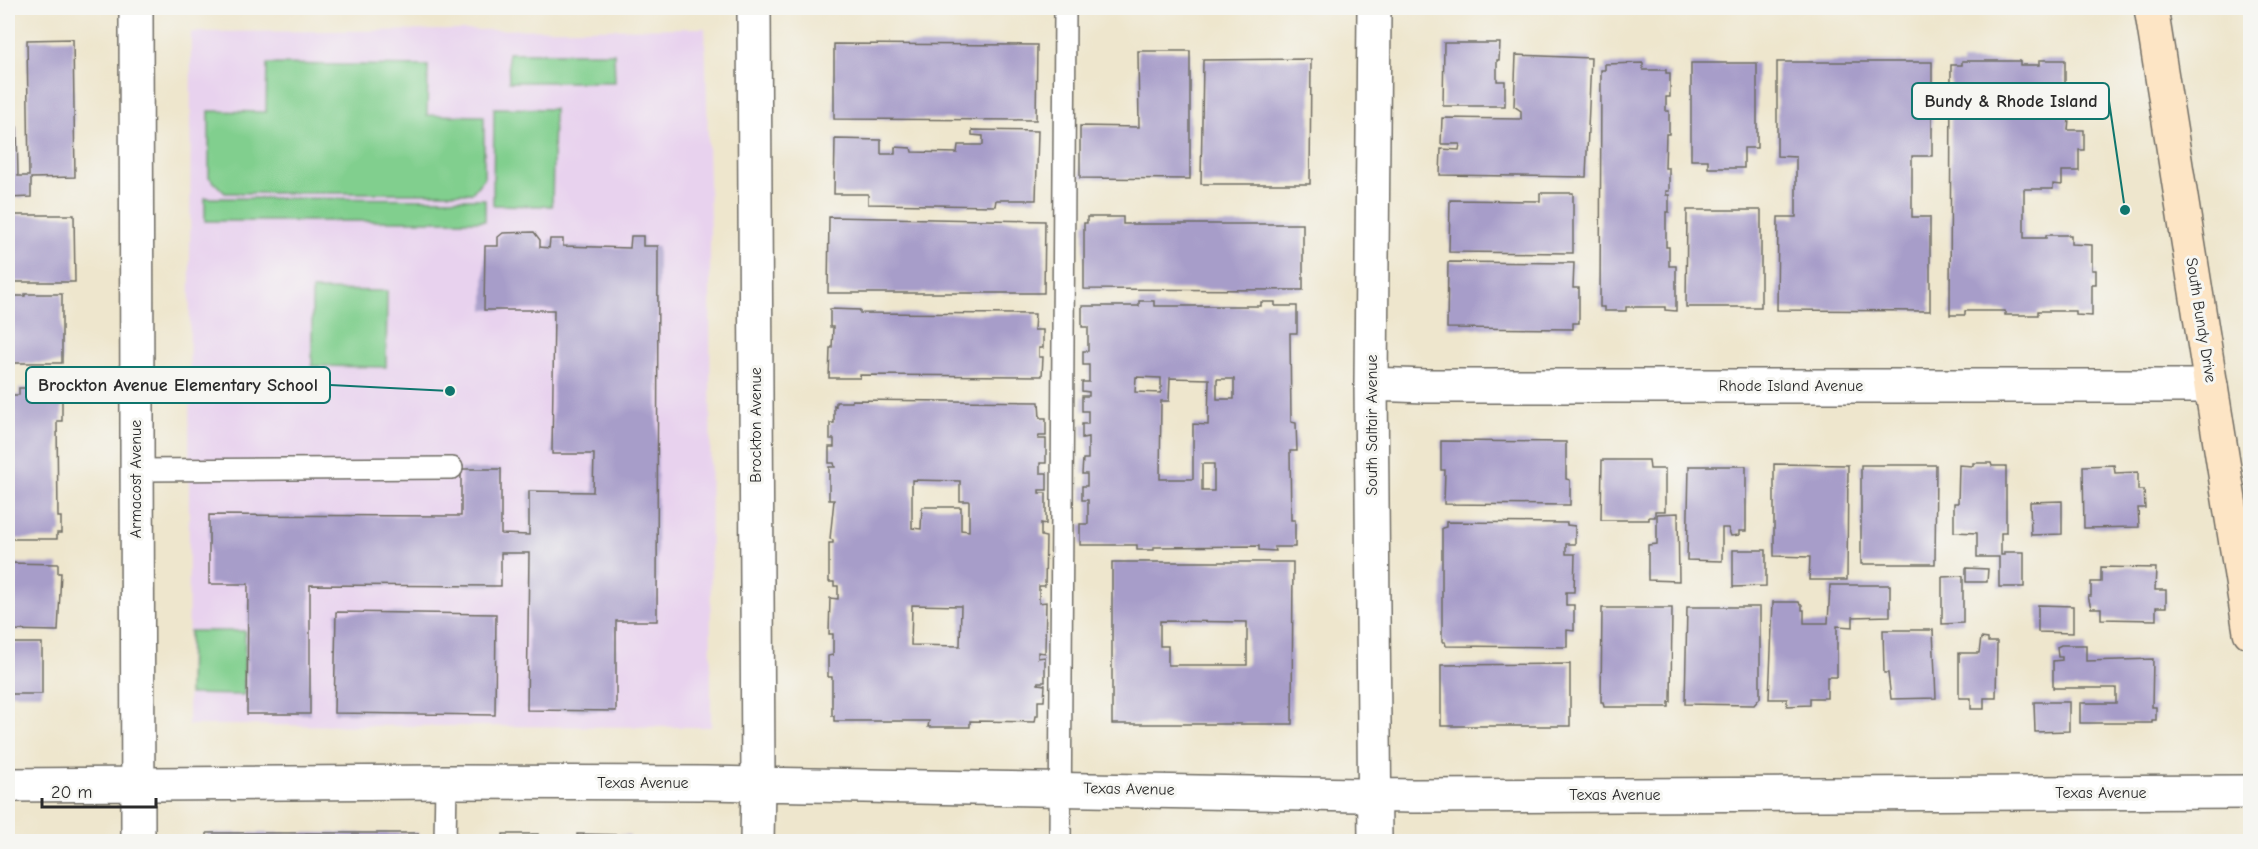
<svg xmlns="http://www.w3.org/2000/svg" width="2258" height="849" font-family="'Comic Neue',sans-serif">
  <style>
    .built { fill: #e8d2ee }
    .green { fill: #81cf8e; stroke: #567d5c; stroke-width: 1.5 }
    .building { fill: #a79dc9; fill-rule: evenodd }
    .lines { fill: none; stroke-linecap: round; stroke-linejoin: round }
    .lane-casing { stroke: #6f6c64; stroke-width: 24 }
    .street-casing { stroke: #6f6c64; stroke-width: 36 }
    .secondary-casing { stroke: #6f6c64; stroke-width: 36 }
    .lane { stroke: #fff; stroke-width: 21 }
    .street { stroke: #fff; stroke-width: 33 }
    .secondary { stroke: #fde5c5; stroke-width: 33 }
    .labels { text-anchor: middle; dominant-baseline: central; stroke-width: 6; stroke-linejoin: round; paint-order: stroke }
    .street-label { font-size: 16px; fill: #2b2b2b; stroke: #f6f6f2 }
    .leader { fill: none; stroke: #0f766e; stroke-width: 2 }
    .callout-dot { fill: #0f766e; stroke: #f6f6f2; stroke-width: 2 }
    .callout { fill: #f6f6f2; stroke: #0f766e; stroke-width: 2 }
    .callout-label { font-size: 18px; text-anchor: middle; font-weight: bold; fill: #2b2b2b }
  </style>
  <rect width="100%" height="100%" fill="#f6f6f2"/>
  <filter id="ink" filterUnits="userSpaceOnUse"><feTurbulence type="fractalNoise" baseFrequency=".0167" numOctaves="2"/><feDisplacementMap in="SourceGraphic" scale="12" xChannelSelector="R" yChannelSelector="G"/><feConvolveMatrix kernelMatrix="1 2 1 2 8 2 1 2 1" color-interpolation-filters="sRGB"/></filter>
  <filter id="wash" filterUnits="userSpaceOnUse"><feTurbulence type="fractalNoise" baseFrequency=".008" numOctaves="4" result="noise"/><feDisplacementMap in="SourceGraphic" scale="24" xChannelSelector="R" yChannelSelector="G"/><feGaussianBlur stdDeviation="1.35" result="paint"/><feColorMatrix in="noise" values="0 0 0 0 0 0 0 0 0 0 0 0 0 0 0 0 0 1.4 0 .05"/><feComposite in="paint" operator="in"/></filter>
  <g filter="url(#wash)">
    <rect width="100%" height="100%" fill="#eee6cd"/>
    <!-- built -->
    <path class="built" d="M705 28 710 219 711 727 188 725 191 32Z"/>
    <!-- green -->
    <path class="green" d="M508 53H614L615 82H509Z
      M267 64 428 66 427 115 484 116V178L472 193H225L209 177V111L266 112Z
      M494 108 554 109 552 206 493 205Z
      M205 198 485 199V221H205Z
      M312 290 387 291 386 367 312 366Z
      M190 631H245L244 695 189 694Z"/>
    <g id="blocks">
      <!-- building -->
      <path class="building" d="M73 39 75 177 31 178V197L8 198V127H17L18 176H29L27 40Z
        M1444 43H1500L1499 60H1497V81H1505V106H1443Z
        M834 44 1037 45 1036 120 834 119Z
        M1138 51H1190V179L1080 178V126L1139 127Z
        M1516 55 1591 58 1586 177 1440 175 1441 149 1459 150 1460 144H1441L1442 118 1521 119V111L1514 106Z
        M1311 59 1310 184H1201L1203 60Z
        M2039 60H2065V97H2071L2068 130H2084V150H2079V171H2062V185L2053 184V189H2024V238H2046V235H2071V244L2092 245V270H2096V284H2092V316L2076 315V311H2038V315H2005V311H1965V315H1950L1951 65H1962V61H2020V65H2039Z
        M1777 62H1932V156H1912V217H1930V311L1777 310 1778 217H1796V157L1777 156Z
        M1643 63V70H1666V73H1670V97H1666V111H1669V134H1666L1665 168H1669V191H1666V195H1669V212H1666V247H1669V266H1676V311L1665 310V307H1626V311H1604V307H1600L1601 70H1605V64Z
        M1691 63H1757V148H1744V168H1708V160H1691Z
        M972 130 1038 131 1036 200H996L995 206 868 204V194H834L835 139 881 140V154H895V147L911 148 912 152 957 153 958 145H983V136L972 135Z
        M1540 193H1573V253L1449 252 1450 200 1540 201Z
        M1687 210H1761V307H1686Z
        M8 215H74L75 282H8Z
        M829 217 1045 221 1044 293H828Z
        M1087 217H1123V224H1303V290L1084 289V223H1087Z
        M534 232 540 240V247L549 248 550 239H563V246L630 248 631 236H643V246H658L657 621H616V711L527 710 529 553H501V586L310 585V714H247L248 584H209V515L461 516V469H501V534L529 535V491L593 492 594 454H552L554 310H484L485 246H498V237L503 233Z
        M1448 262 1574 263 1573 288H1579V323H1573V329L1447 328Z
        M25 294H62V363H8V296H25Z
        M1139 301H1154V306H1261V302H1275V306H1297V333H1290L1291 422 1296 423 1297 451H1290L1291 520H1295V547H1275L1276 551 1259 550V546L1154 547V550H1137V545H1080V524H1088V500H1082V486H1087V474H1082L1083 459H1088V437L1082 438V424H1088V411H1082V396H1089V392L1082 391V382H1089V365H1083V351H1088V327H1082V306H1139ZM1136 377 1161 378V393L1135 392ZM1170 378 1209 379 1208 425 1193 424V479H1160L1161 401H1169ZM1217 379H1234V399H1217ZM1202 464H1214V491H1202Z
        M830 309 860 310V313L1035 314 1034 330H1043V348H1039V357H1043L1042 376 860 375V378H829L830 348H832L833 327H830Z
        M19 388H57V400H62V421H57L58 517H61V533H57V539H8V395H19Z
        M852 400 1039 402 1040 418H1046V436H1039L1038 439H1046V463H1040V473H1047V490H1039V493H1046V524L1041 523V536L1046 537 1045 586H1039V603L1046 602 1045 653 1038 652V658L1045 657V682H1038V684L1045 685 1044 701H1038V716H1036L1035 722 970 721V727H928L929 721H834V716H832V677H828V656L833 655V634H829L830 598 838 599V586H834V582H829V543H833V540L830 539 834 500H829V467H835L834 463H829V447H834V439H830V423H834V405L836 406V402H852ZM912 480 960 481V501H969V531L961 530V507H922L921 529 912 528ZM912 605 961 606 960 646 911 645Z
        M1441 441 1566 442V479L1570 480V505L1444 504 1445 470H1441Z
        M1602 460H1649L1650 469H1665V511H1655V517H1649V520H1601Z
        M1973 463H1991L1992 466H2006V533H2001V555H2004V552H2024V587H1999V557H1977V533L1954 532V503H1958L1959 465 1973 466Z
        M1774 464 1848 465 1847 580H1809L1810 557 1774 556Z
        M1861 465H1936L1935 564H1861Z
        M2114 465 2115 473 2138 472V490H2144L2145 508H2138L2139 527 2084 528 2083 466Z
        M1689 466H1746V531H1739V535L1731 536 1728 528H1722V561L1687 560Z
        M2062 501V534L2031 535 2030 502Z
        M1678 513 1679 581 1648 580V545L1657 544V514Z
        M1446 522 1567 523V525L1575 526V544H1566V554H1575L1574 592H1566V605H1574V631L1567 630V647L1446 646 1445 642H1442V528L1446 527Z
        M1733 550H1766V586L1733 587Z
        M1112 562H1293L1292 724H1112ZM1160 621 1247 622V665H1168V646H1160Z
        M8 563 58 564V573H61L58 631 8 630Z
        M2101 567 2156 568 2155 590H2166V607H2156V620L2101 619V608H2091L2088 596H2091V582H2101Z
        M1966 568 1988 569 1987 582H1966Z
        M1963 576V623L1942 624V577Z
        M1830 585H1890V616L1853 617V627L1837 626V677H1827V698H1810V705L1787 706V699H1769L1773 602H1799L1800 605H1802V610H1804V623H1828Z
        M2038 605 2073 606V633L2038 632Z
        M1687 607H1760V698L1754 705 1685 704Z
        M1602 608H1672L1671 702H1669V707H1604L1603 702H1601Z
        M336 612 496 614 495 715 334 713Z
        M1883 630H1933L1936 698 1891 699 1888 673H1884Z
        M1981 638 1988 639V642H1997L1996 698H1984V709H1971V698H1959V653H1979Z
        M8 643H42V694H8Z
        M2061 645H2086V661L2153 659 2152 707H2156V720H2152V723H2080V703H2116V688H2053V661L2062 660V657H2058L2057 647Z
        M1570 664V726H1441V665Z
        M2034 702H2069V731L2035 732Z
        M207 833H418V842H207Z
        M503 834H538V838L577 839V834L630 835V839H658V842H467V838H503Z"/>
    </g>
  </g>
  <g filter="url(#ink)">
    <use href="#blocks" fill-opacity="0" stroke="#6f6c64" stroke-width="1.5"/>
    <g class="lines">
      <!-- lane casing -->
      <g class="lane-casing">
        <path id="lane" d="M136 470 452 468
          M445 842 446 782
          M1060 842 1065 8"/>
      </g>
      <!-- street casing -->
      <g class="street-casing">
        <path id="street" d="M136 8 138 842
          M754 8 758 783 757 842
          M1374 8 1371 384 1375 842
          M1371 384 1426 386H2211
          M8 785 446 782 705 783 1413 796 2250 792"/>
      </g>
      <!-- secondary casing -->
      <g class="secondary-casing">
        <path id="secondary" d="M2151 8 2250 632"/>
      </g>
      <!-- lane -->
      <use href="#lane" class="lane"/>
      <!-- street -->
      <use href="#street" class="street"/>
      <!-- secondary -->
      <use href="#secondary" class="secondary"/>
    </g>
  </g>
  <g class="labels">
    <!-- street labels -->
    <g class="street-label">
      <text transform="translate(2201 320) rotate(81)">South Bundy Drive</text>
      <text x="1791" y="386">Rhode Island Avenue</text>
      <text transform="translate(756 425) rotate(-90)">Brockton Avenue</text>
      <text transform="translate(1372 425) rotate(-90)">South Saltair Avenue</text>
      <text transform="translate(136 479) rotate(-90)">Armacost Avenue</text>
      <text x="643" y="783">Texas Avenue</text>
      <text transform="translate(1129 789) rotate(1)">Texas Avenue</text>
      <text x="2101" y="793">Texas Avenue</text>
      <text x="1615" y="795">Texas Avenue</text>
    </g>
  </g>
  <!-- callouts -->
  <path class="leader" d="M2125 210L2109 101M450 391L330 385"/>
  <g class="callout-dot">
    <circle cx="2125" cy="210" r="6"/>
    <circle cx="450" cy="391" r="6"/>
  </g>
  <g class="callout">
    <rect x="1912" y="83" width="197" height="36" rx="6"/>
    <rect x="26" y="367" width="304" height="36" rx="6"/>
  </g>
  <g class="callout-label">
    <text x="2011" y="107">Bundy &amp; Rhode Island</text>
    <text x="178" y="391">Brockton Avenue Elementary School</text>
  </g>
  <!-- margin -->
  <rect width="2258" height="849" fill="none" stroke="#f6f6f2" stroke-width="30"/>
  <!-- scale -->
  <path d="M42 798v9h114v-9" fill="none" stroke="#2b2b2b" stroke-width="3"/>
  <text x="51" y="798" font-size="18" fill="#2b2b2b" stroke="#f6f6f2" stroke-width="4.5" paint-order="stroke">20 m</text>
</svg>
